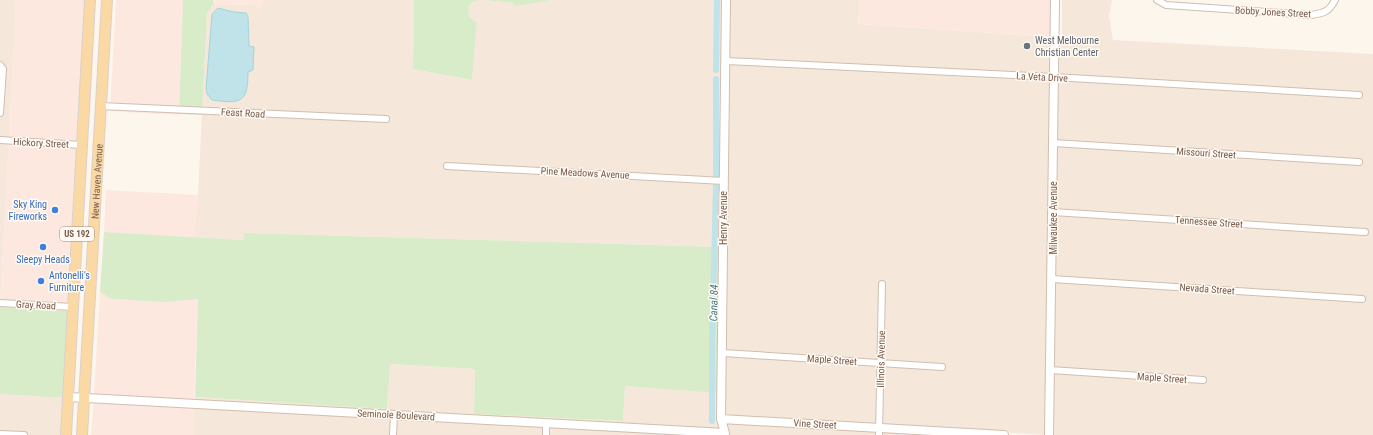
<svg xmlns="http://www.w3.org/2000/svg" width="1373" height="435" font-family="'Roboto Condensed',sans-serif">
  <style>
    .residential { fill: #f5e8da; fill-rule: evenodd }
    .commercial { fill: #fde8e0 }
    .green { fill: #d8ecc9 }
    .water { fill: #bfe3e8; stroke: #a5d3da }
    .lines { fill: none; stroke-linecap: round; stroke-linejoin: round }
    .canal { stroke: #bfe3e8; stroke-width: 6 }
    .minor-casing { stroke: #d1beb0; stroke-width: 8 }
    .tertiary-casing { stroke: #d1beb0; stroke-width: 10 }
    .primary-casing { stroke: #dad1cd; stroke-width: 12 }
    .minor { stroke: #fff; stroke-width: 6 }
    .tertiary { stroke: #fff; stroke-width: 8 }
    .primary { stroke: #fbd9a5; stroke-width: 10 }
    .worship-dot { fill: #6b7280; stroke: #fffaf3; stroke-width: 1.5 }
    .shop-dot { fill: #3f7fe0; stroke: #fffaf3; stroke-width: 1.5 }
    .labels { text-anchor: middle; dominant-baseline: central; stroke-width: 3; stroke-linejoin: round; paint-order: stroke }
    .shield { fill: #fffaf3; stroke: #a28b7f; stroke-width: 1 }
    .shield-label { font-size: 9px; font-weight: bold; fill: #7a5c4d }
    .street-label { font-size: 10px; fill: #7a5c4d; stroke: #fffaf3 }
    .worship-label { font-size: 10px; fill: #5b616d; stroke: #fffaf3; text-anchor: start }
    .shop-label { font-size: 10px; fill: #366cbe; stroke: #fffaf3; text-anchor: end }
    .water-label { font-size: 11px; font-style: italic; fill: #437c86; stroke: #fffaf3 }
  </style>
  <rect width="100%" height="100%" fill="#fdf6ec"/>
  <!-- residential -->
  <path class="residential" d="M0 0H16L0 309Z
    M266 0H414L413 69 472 80 477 24 471 19 468 11 469 5 474 1 484 0 513 3 551 0H723L720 247 244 233V240L194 237 198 195 207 12 214 3 216 4 256 5 258 9ZM225 9 234 12 246 13 248 17 249 46 246 93 236 101 212 100 206 89 209 57Z
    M730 0H860L858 24 1051 37 1046 435 724 416Z
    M1062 0H1112L1109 16 1113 40 1373 54V435H1053L1058 38H1062Z
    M390 364 475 369 474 414 623 421 625 386 717 392 721 430 194 401 195 397 387 409Z
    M0 394 64 398 62 435H0Z
    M194 407 709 435H194Z
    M725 422 957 435H728Z"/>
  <!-- commercial -->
  <path class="commercial" d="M16 0H85L69 311 0 307Z
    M116 0H183L179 115 110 111Z
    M213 0H266L258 9 255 5 216 4Z
    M860 0H1052L1051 37 858 24Z
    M106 190 198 195 194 237 104 232Z
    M100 292 111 299 163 302 198 298 194 401 94 395Z
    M94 401 194 407V435H91Z"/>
  <!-- green -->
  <path class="green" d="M183 0H213L214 3 207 13 202 115 179 114Z
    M414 0H482L474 1 469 5C467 14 470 18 477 23L472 80 413 69Z
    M484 0H551L515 6 513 3Z
    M104 232 244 240V233L720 247 717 393 625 386 623 421 474 414 475 369 390 364 387 409 195 397 198 299 163 302 111 299 100 292Z
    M0 307 69 311 64 398 0 394Z"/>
  <!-- water -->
  <path class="water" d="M218 8 234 12 246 13 248 17 249 46 254 47 253 70 248 72C248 103 241 104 212 100L207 94 206 89 212 14Z"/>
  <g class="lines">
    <!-- canal -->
    <path class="canal" d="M716 70 717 0
      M716 79V176
      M712 421V344L716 185"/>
    <!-- minor casing -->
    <g class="minor-casing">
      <path id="minor" d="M1157 0 1166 5 1311 15C1324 13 1329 12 1335 0
        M726 61 1054 77 1359 95
        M0 65 3 69 0 113
        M100 106 386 119
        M0 140 82 145
        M1053 143 1359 162
        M447 166 724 181
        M1053 212 1365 232
        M1052 279 1362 299
        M0 303 73 307
        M723 353 942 367
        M1050 370 1203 380
        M0 434 24 435
        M393 435 394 415
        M546 435V423
        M879 435 882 284"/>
    </g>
    <!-- tertiary casing -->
    <g class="tertiary-casing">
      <path id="tertiary" d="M68 397 725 433 721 419 726 0
        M721 419 1004 435
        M1049 435 1055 0"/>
    </g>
    <!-- primary casing -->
    <g class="primary-casing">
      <g id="primary">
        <path d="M66 435 90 0"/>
        <path id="s1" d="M82 435 107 0"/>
      </g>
    </g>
    <!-- minor -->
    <use href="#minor" class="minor"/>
    <!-- tertiary -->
    <use href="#tertiary" class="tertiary"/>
    <!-- primary -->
    <use href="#primary" class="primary"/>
  </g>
  <!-- markers -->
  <circle class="worship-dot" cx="1027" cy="46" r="4"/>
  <g class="shop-dot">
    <circle cx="55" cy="210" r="4"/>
    <circle cx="43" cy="247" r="4"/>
    <circle cx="41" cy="281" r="4"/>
  </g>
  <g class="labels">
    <!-- shield labels -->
    <rect class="shield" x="60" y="227" width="34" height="14" rx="3"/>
    <g class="shield-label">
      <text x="77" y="234">US 192</text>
    </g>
    <!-- street labels -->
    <g class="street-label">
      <text transform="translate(1273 12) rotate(3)">Bobby Jones Street</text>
      <text transform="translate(1042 77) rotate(3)">La Veta Drive</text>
      <text transform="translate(243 113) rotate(3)">Feast Road</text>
      <text transform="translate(41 143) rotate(3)">Hickory Street</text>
      <text transform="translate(1206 153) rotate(4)">Missouri Street</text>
      <text transform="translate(585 173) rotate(3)">Pine Meadows Avenue</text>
      <text stroke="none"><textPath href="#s1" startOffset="254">New Haven Avenue</textPath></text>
      <text transform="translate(723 218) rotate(-90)">Henry Avenue</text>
      <text transform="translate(1053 218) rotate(-90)">Milwaukee Avenue</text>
      <text transform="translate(1209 222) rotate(4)">Tennessee Street</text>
      <text transform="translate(1207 289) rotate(4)">Nevada Street</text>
      <text transform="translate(36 305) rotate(3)">Gray Road</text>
      <text transform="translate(881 359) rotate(-89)">Illinois Avenue</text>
      <text transform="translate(832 360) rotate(4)">Maple Street</text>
      <text transform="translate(1162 378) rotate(4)">Maple Street</text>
      <text transform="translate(396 415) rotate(3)">Seminole Boulevard</text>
      <text transform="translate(815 424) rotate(3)">Vine Street</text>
    </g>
    <!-- worship labels -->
    <g class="worship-label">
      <text x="1035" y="40">West Melbourne<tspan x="1035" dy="12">Christian Center</tspan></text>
    </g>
    <!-- shop labels -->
    <g class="shop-label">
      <text x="47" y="204">Sky King<tspan x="47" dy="12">Fireworks</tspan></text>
      <text x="43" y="259" text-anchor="middle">Sleepy Heads</text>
      <text x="49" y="275" text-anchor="start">Antonelli's<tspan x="49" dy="12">Furniture</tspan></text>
    </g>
    <!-- water labels -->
    <g class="water-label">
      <text transform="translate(714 303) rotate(-89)">Canal 84</text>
    </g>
  </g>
</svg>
